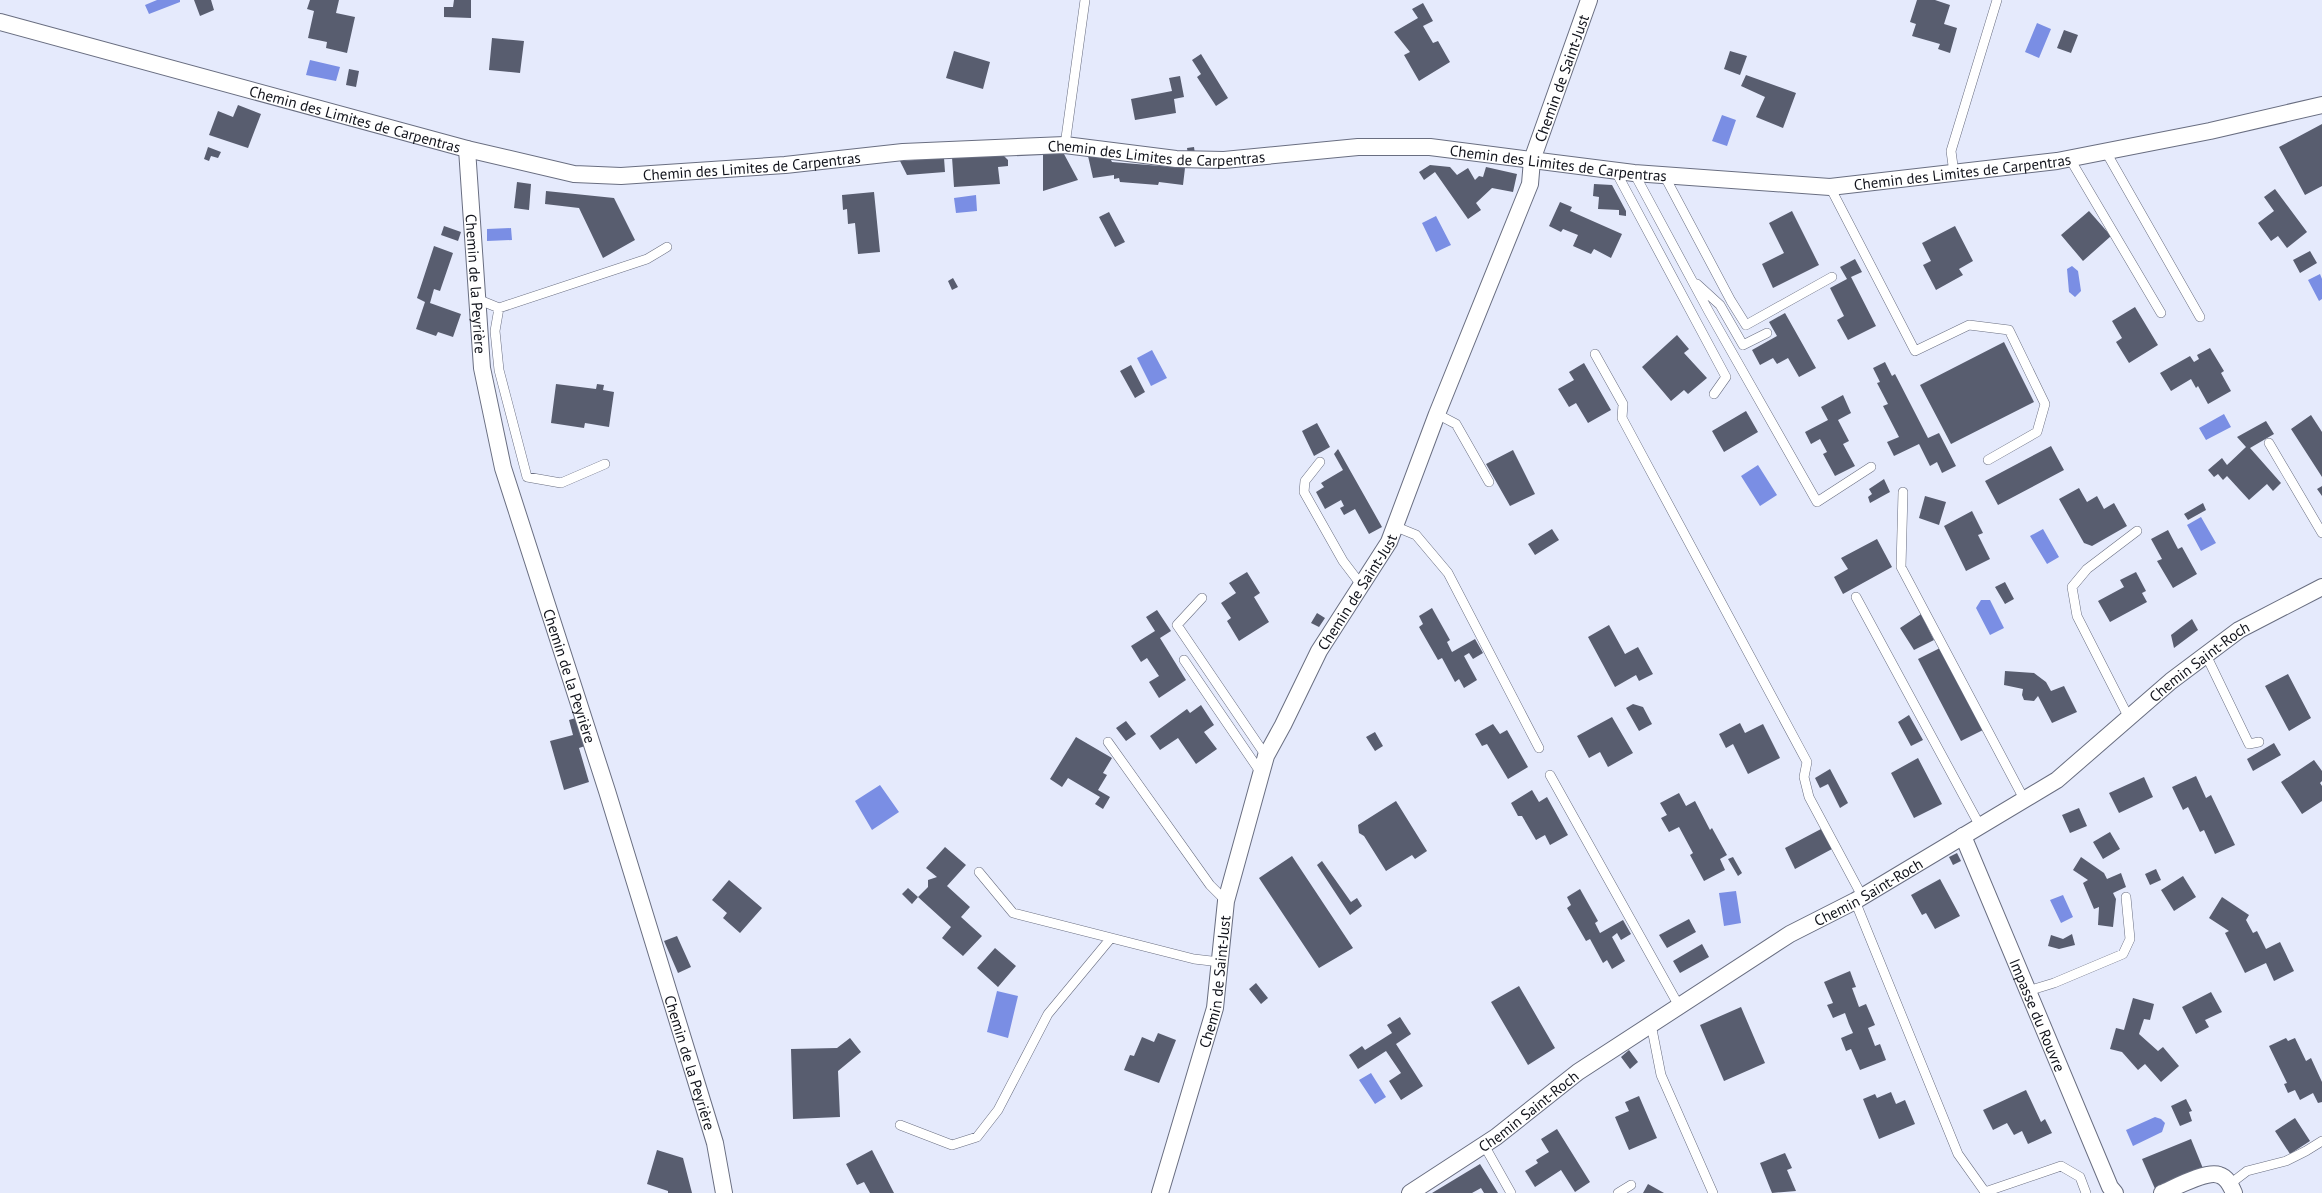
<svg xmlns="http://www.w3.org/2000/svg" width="2322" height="1193" font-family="'PT Sans',sans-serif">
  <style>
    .water { fill: #7a8ee4 }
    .building { fill: #585d6f }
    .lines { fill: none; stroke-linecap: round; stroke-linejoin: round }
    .lane-casing { stroke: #696e81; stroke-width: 10 }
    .street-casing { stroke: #696e81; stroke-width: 18 }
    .lane { stroke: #fff; stroke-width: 9 }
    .street { stroke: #fff; stroke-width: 16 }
    .labels { text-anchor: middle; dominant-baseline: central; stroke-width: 5; stroke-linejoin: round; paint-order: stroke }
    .street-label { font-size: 15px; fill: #11131b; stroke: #f7f8fc }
  </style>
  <rect width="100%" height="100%" fill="#e5eafc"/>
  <!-- water -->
  <path class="water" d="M157 0H180V2L149 14 145 5Z
    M2037 23 2051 29 2039 58 2025 52Z
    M310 60 340 67 336 81 306 75Z
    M1722 115 1736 120 1727 146 1712 141Z
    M976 195 977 211 956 213 954 198Z
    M1436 216 1451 245 1436 252 1422 223Z
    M511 228 512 240 487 241V229Z
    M2072 266 2078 271 2081 291 2075 297 2069 292 2067 269Z
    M2320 274 2322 279V299L2319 301 2308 280Z
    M1152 350 1167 378 1151 386 1137 358Z
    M2224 414 2231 427 2206 440 2199 428Z
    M1758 465 1777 495 1760 506 1741 476Z
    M2201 517 2216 543 2201 551 2187 525Z
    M2043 529 2059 557 2047 564 2030 536Z
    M1981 600H1990L2004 628 1990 635 1976 608Z
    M880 785 899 812 872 830 855 801Z
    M1736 891 1741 923 1724 926 1719 893Z
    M2063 895 2073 917 2061 923 2050 900Z
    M997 991 1018 996 1008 1038 987 1032Z
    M1371 1073 1386 1097 1375 1104 1359 1080Z
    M2155 1117 2161 1119 2165 1123 2162 1132 2133 1146 2126 1130Z"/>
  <!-- building -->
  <path class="building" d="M194 0H211L214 10 200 16Z
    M310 0H339L336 13 355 17 347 53 326 48 327 42 308 38 314 11 307 9Z
    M454 0H471V18L444 17V7H453Z
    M1917 0H1935L1950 5 1944 24 1957 28 1950 53 1938 49 1940 44 1912 36 1916 24 1910 22Z
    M1423 3 1433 21 1423 26 1433 43 1438 41 1450 62 1419 81 1404 55 1410 52 1394 32 1418 18 1412 9Z
    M2064 30 2078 35 2071 53 2057 48Z
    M492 38 524 41 520 73 489 70Z
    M954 51 990 62 983 89 946 78Z
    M1730 51 1747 56 1740 75 1724 69Z
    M1201 54 1228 98 1216 106 1197 77 1201 74 1192 60Z
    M349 69 359 71 356 87 346 85Z
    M1746 75 1796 93 1783 128 1756 117 1765 97 1741 86Z
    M1180 76 1184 97 1174 99 1176 113 1135 120 1131 99 1172 91 1169 78Z
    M238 105 261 114 248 148 209 135 218 111 233 117Z
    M2322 124V186L2305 195 2279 147Z
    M208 147 221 152 218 158 211 156 209 161 204 159Z
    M1194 147 1195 154 1188 155 1187 148Z
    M1043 154H1064L1078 180 1043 191Z
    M1003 155 1008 160V166L998 167 1000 184 954 187 952 157Z
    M1088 156 1110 158 1112 162 1185 168 1183 185 1159 182 1158 185 1120 182 1119 178 1114 179V175L1093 178Z
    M944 158 945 172 907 175 900 161Z
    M1430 165 1450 167 1457 175 1468 168 1475 180 1479 176 1483 177 1486 167 1517 174 1513 192 1492 188 1476 203 1481 210 1468 219 1435 172 1424 180 1419 172Z
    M517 182 531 184 529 210 514 208Z
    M1594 184 1612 185 1626 211V216L1619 215V210L1598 209 1599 197 1593 196Z
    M2275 189 2307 232 2287 248 2278 236 2271 241 2258 223 2274 211 2264 197Z
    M546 191 614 198 635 240 603 258 579 208 545 204Z
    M874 192 880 252 858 254 855 223 848 224 847 209 843 210 842 195Z
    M1560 202 1572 207 1570 211 1622 234 1611 258 1594 249 1591 254 1573 246 1578 235 1563 229 1561 232 1549 226Z
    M1792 211 1819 265 1773 288 1762 264 1784 253 1769 223Z
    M2089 211 2111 236 2083 261 2061 235Z
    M1109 212 1125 242 1115 247 1099 217Z
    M444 226 461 232 458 241 441 235Z
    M1955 226 1973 261 1959 269 1963 275 1936 290 1923 265 1931 261 1922 243Z
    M434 246 453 253 440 291 434 289 430 303 461 314 453 337 438 332 436 336 416 329 425 302 417 298Z
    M2310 251 2317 263 2300 273 2293 260Z
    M1855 259 1862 272 1851 277 1876 326 1848 340 1837 320 1844 316 1830 288 1847 279 1840 267Z
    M953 278 958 287 952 290 948 281Z
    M2135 307 2158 345 2129 363 2116 342 2122 338 2112 321Z
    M1785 313 1816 368 1799 377 1788 358 1777 364 1773 358 1760 365 1752 350 1777 336 1769 322Z
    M1677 335 1689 349 1684 353 1707 378 1688 394 1684 390 1671 401 1642 367Z
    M2004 342 2034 402 1951 444 1920 385Z
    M2210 348 2224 371 2221 373 2231 391 2208 404 2198 386 2196 388 2191 379 2171 391 2160 373 2190 356 2194 362 2199 359 2197 355Z
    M1885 362 1892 376 1895 374 1928 438 1939 433 1956 466 1942 473 1937 462 1930 466 1919 444 1894 456 1887 442 1899 437 1883 406 1888 404 1877 383 1880 382 1873 368Z
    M1584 363 1611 410 1588 423 1576 403 1569 407 1558 389 1574 380 1569 372Z
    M1131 365 1145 392 1135 398 1120 371Z
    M556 384 596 389 597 384 604 385 603 390 614 392 609 427 585 423 584 428 551 423Z
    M1843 395 1851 413 1838 420 1849 441 1843 444 1855 466 1835 476 1823 454 1827 452 1820 439 1811 444 1805 432 1828 420 1821 407Z
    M1746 411 1758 432 1724 452 1712 431Z
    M2311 415 2322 432V477L2291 429Z
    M2266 421 2274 434 2250 448 2281 483 2273 491 2267 484 2249 500 2227 476 2223 480 2218 474 2214 477 2208 470 2222 458 2227 465 2246 447 2237 437Z
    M1317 423 1330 447 1314 456 1302 431Z
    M2051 446 2064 470 1998 505 1985 481Z
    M1338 449 1382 527 1369 534 1355 509 1344 515 1340 508 1344 506 1341 500 1325 509 1316 492 1324 487 1321 483 1343 470 1334 454Z
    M1513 450 1535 494 1510 506 1486 464Z
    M1884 479 1890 492 1870 503 1868 497 1872 494 1869 489Z
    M2322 486V496L2317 489Z
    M2079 488 2087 502 2097 496 2104 509 2114 503 2127 526 2092 546 2084 543 2059 499Z
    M1925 496 1946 502 1939 525 1919 518Z
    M2203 503 2206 510 2188 520 2184 514Z
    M1972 511 1983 533 1978 535 1990 559 1966 571 1944 526Z
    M1552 529 1559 540 1535 555 1528 544Z
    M2168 530 2178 549 2182 547 2197 574 2173 588 2157 561 2162 559 2151 539Z
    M1877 539 1892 567 1843 594 1834 577 1848 569 1841 558Z
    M1247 572 1260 593 1254 597 1269 622 1239 641 1227 621 1231 618 1221 603 1236 593 1229 583Z
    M2136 572 2146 591 2142 593 2147 602 2110 622 2098 601 2124 587 2120 580Z
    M2005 582 2014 599 2005 604 1995 587Z
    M1432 608 1450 640 1447 642 1452 652 1475 639 1483 653 1473 659 1469 653 1464 656 1477 680 1464 688 1459 679 1455 682 1442 658 1438 660 1419 627 1423 624 1419 616Z
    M1157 610 1171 631 1160 638 1186 680 1159 698 1149 682 1159 676 1147 658 1141 662 1131 646 1155 631 1146 617Z
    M1317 613 1325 618 1319 627 1311 623Z
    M1921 614 1934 640 1914 650 1900 628Z
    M2192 619 2198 630 2174 648 2171 635Z
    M1609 625 1625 654 1638 647 1653 674 1639 681 1636 675 1615 687 1588 637Z
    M1940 648 1983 730 1961 741 1918 659Z
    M2005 671 2034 673 2046 682 2051 691 2064 686 2077 712 2052 723 2038 696 2034 701 2024 700 2022 695 2023 689 2004 685Z
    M2288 674 2311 718 2289 731 2265 686Z
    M1633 704 1643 707 1652 724 1639 731 1626 708Z
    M1201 705 1214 725 1204 732 1217 749 1196 764 1178 738 1160 750 1150 736 1187 709 1190 713Z
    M1909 715 1923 740 1911 746 1898 722Z
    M579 717 588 745 579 748 589 782 564 790 550 741 573 735 569 720Z
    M1612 717 1633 753 1608 767 1600 752 1589 758 1577 736Z
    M1126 721 1136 734 1126 741 1116 728Z
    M1740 723 1745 733 1763 724 1780 758 1748 774 1733 744 1726 748 1719 734Z
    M1493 724 1500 734 1507 730 1528 767 1508 779 1487 744 1482 746 1475 734Z
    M1375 732 1383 746 1375 751 1366 737Z
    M1076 737 1112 758 1103 773 1107 775 1098 790 1110 797 1103 809 1095 804 1100 797 1068 778 1062 787 1050 779Z
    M2274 743 2281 755 2253 771 2247 759Z
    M1918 758 1942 804 1914 818 1891 773Z
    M2314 760 2322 771V781L2320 783 2322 786V801L2302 814 2281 782Z
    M1830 769 1848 803 1840 808 1828 784 1820 788 1815 778Z
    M2196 776 2206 798 2211 795 2235 845 2215 854 2204 830 2200 832 2188 807 2183 810 2172 787Z
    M2144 777 2153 797 2119 813 2109 793Z
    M1532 790 1539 802 1547 797 1568 835 1550 845 1545 835 1536 840 1522 816H1518L1511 803Z
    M1679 793 1686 806 1695 801 1710 830 1712 828 1727 855 1720 859 1725 870 1704 881 1690 855 1693 853 1679 827 1669 832 1661 818 1667 815 1660 803Z
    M1396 801 1427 851 1415 859 1412 855 1386 871 1364 836 1359 833 1358 825Z
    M2079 808 2087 826 2070 833 2062 815Z
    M1821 829 1832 849 1795 869 1785 848Z
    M2110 832 2120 849 2103 859 2093 842Z
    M945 847 966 865 947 886 970 907 961 917 982 936 963 956 942 938 951 927 918 897 928 887V880L937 877 926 868Z
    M1957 853 1961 861 1953 865 1949 857Z
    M1292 856 1353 948 1319 968 1259 878Z
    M1733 857 1742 873 1738 876 1728 859Z
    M2081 857 2104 873 2107 879 2121 873 2126 887 2113 893 2116 899 2113 927 2098 925 2099 907 2094 909 2083 883 2088 880 2073 870Z
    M1322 861 1351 902 1357 898 1362 906 1350 915 1317 865Z
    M2156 869 2161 880 2150 885 2145 874Z
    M2183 876 2196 897 2174 911 2161 890Z
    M1940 879 1960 916 1935 929 1926 913 1922 915 1911 895Z
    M729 880 762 908 740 933 723 918 727 913 712 900Z
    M908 888 918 897 912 904 902 894Z
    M1580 889 1598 921 1595 923 1600 933 1623 920 1631 934 1621 940 1617 933 1612 937 1625 961 1612 969 1607 960 1603 963 1590 939 1586 941 1567 908 1571 905 1567 897Z
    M2222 897 2249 915 2246 920 2253 933 2257 931 2266 949 2280 942 2294 971 2274 981 2266 963 2245 973 2225 933 2229 931 2209 918Z
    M1689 919 1696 932 1667 948 1659 935Z
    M2072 934 2075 945 2059 949 2048 946 2051 935 2063 939Z
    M677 936 691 967 678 973 664 941Z
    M1702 944 1709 957 1680 973 1673 961Z
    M995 948 1016 966 998 987 977 968Z
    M1850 971 1856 987 1852 988 1859 1007 1866 1004 1875 1025 1868 1028 1875 1046 1880 1044 1886 1060 1860 1070 1851 1049 1846 1051 1841 1038 1853 1033 1849 1024 1845 1013 1833 1018 1827 1005 1833 1003 1824 982Z
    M1256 983 1268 998 1261 1004 1249 989Z
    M1519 986 1555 1048 1528 1065 1491 1002Z
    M2211 992 2222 1012 2205 1020 2209 1027 2196 1034 2182 1007Z
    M2133 998 2154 1004 2150 1020 2144 1019 2139 1034 2158 1051 2163 1047 2179 1066 2161 1082 2145 1064 2138 1070 2122 1052 2110 1049 2116 1028 2124 1030Z
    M1741 1007 1765 1063 1724 1081 1700 1025Z
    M1400 1017 1411 1034 1396 1044 1423 1086 1401 1100 1389 1081 1401 1073 1386 1051 1358 1069 1349 1055 1362 1046 1365 1050 1392 1033 1387 1025Z
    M1158 1033 1176 1040 1159 1083 1124 1070 1130 1055 1134 1056 1142 1037 1154 1042Z
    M850 1038 861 1052 838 1071 840 1117 793 1119 791 1049 837 1048Z
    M2286 1038 2288 1041 2295 1038 2306 1061 2311 1058 2322 1082V1102L2318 1103 2313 1093 2300 1100 2295 1090 2288 1093 2284 1084 2287 1083 2269 1046Z
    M1629 1050 1638 1062 1630 1069 1621 1057Z
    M2026 1090 2041 1122 2045 1119 2052 1133 2028 1144 2022 1131 2014 1135 2007 1123 1993 1130 1983 1110Z
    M1891 1092 1896 1104 1905 1100 1915 1124 1879 1139 1863 1099 1875 1094 1877 1098Z
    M1639 1096 1657 1138 1629 1150 1615 1117 1629 1111 1625 1102Z
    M2186 1099 2192 1111 2189 1112 2192 1121 2180 1126 2171 1106Z
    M2295 1118 2310 1141 2290 1154 2275 1131Z
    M1557 1129 1590 1182 1575 1192 1561 1170 1535 1187 1525 1171 1538 1163 1536 1160 1549 1152 1541 1139Z
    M2191 1139 2204 1171 2156 1191 2142 1159Z
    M657 1150 683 1158 692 1193H668V1191L647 1184Z
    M872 1150 894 1193H870L864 1182 857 1185 846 1164Z
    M1785 1153 1792 1168 1787 1170 1796 1191 1772 1193 1760 1163Z
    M1480 1164 1498 1193H1484L1481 1188 1472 1193H1432Z
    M1648 1184 1664 1193H1643Z"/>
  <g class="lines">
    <!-- lane casing -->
    <g class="lane-casing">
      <path id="lane" d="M1065 145 1085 0
        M2106 152 2200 317
        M2070 159 2161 313
        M1615 170 1726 377 1714 394
        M1634 173 1709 312 1817 502 1871 467
        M1954 173 1951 151 1997 0
        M1664 175 1731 301 1746 325 1832 277
        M1830 187 1915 351 1969 325 2009 330 2045 404 2037 432 1988 460
        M1697 284 1720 305 1743 345 1767 333
        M477 299 499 308 647 259 667 247
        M499 308 495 331 499 370 527 477 561 483 605 464
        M1595 354 1623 404 1622 418 1807 762 1804 777 1809 797 1862 896
        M1437 414 1456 424 1489 482
        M2269 443 2322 533
        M1320 462 1305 481 1304 492 1343 561 1362 586
        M1903 492 1901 567 2024 799
        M1394 526 1416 535 1448 573 1539 748
        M1856 597 1980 826
        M1202 598 1177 625 1266 756
        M2206 655 2249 744 2259 742
        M1184 660 1261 773
        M2129 718 2077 616 2072 587 2087 569 2137 531
        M1108 742 1210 885 1226 901
        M1550 775 1679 1006
        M979 872 1013 913 1194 959 1220 962
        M1855 901 1958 1154 1985 1192 2061 1166 2080 1177 2086 1193
        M2028 991 2054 983 2123 954 2130 939 2126 897
        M1651 1024 1661 1075 1713 1193
        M900 1125 952 1145 977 1137 998 1110 1048 1014 1111 938
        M1484 1145 1511 1193
        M2230 1184 2247 1171 2286 1161 2306 1151 2322 1141
        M1618 1193 1631 1185"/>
    </g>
    <!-- street casing -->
    <g class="street-casing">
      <g id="street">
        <path id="s1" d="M0 22 467 149 574 174 621 176 785 165 903 152 1065 145 1176 159 1224 160 1358 147H1430L1634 173 1830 187 2057 161 2210 131 2322 105"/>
        <path id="s2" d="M467 149 482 368 503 468 607 791 715 1143 724 1193"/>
        <path id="s3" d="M1963 836 2110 1187 2115 1193"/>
        <path id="s4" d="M1160 1193 1215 1008 1226 901 1266 756 1283 725 1319 651 1389 542 1437 414 1530 184 1532 160 1589 0"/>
        <path id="s5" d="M1410 1193 1496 1137 1578 1072 1790 934 1855 901 2057 780 2171 681 2239 630 2322 587"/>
        <path d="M2162 1193C2174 1188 2207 1170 2219 1175 2227 1177 2231 1186 2234 1193"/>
      </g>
    </g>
    <!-- lane -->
    <use href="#lane" class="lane"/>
    <!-- street -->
    <use href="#street" class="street"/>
  </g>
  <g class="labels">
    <!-- street labels -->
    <g class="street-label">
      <text stroke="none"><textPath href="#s4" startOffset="1194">Chemin de Saint-Just</textPath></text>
      <text stroke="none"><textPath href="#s1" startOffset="368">Chemin des Limites de Carpentras</textPath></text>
      <text stroke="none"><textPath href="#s1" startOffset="1178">Chemin des Limites de Carpentras</textPath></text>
      <text stroke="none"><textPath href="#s1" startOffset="1582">Chemin des Limites de Carpentras</textPath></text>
      <text stroke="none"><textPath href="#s1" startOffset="772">Chemin des Limites de Carpentras</textPath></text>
      <text stroke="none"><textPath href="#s1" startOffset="1988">Chemin des Limites de Carpentras</textPath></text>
      <text stroke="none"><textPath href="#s2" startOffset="135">Chemin de la Peyrière</textPath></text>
      <text stroke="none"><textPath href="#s4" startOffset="639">Chemin de Saint-Just</textPath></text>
      <text stroke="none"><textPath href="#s5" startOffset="954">Chemin Saint-Roch</textPath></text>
      <text stroke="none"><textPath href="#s2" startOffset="540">Chemin de la Peyrière</textPath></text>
      <text stroke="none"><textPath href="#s5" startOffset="549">Chemin Saint-Roch</textPath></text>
      <text stroke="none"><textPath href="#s4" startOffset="219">Chemin de Saint-Just</textPath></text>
      <text stroke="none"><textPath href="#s3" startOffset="194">Impasse du Rouvre</textPath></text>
      <text stroke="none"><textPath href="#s2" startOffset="945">Chemin de la Peyrière</textPath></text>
      <text stroke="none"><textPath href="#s5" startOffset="144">Chemin Saint-Roch</textPath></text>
    </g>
  </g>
</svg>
